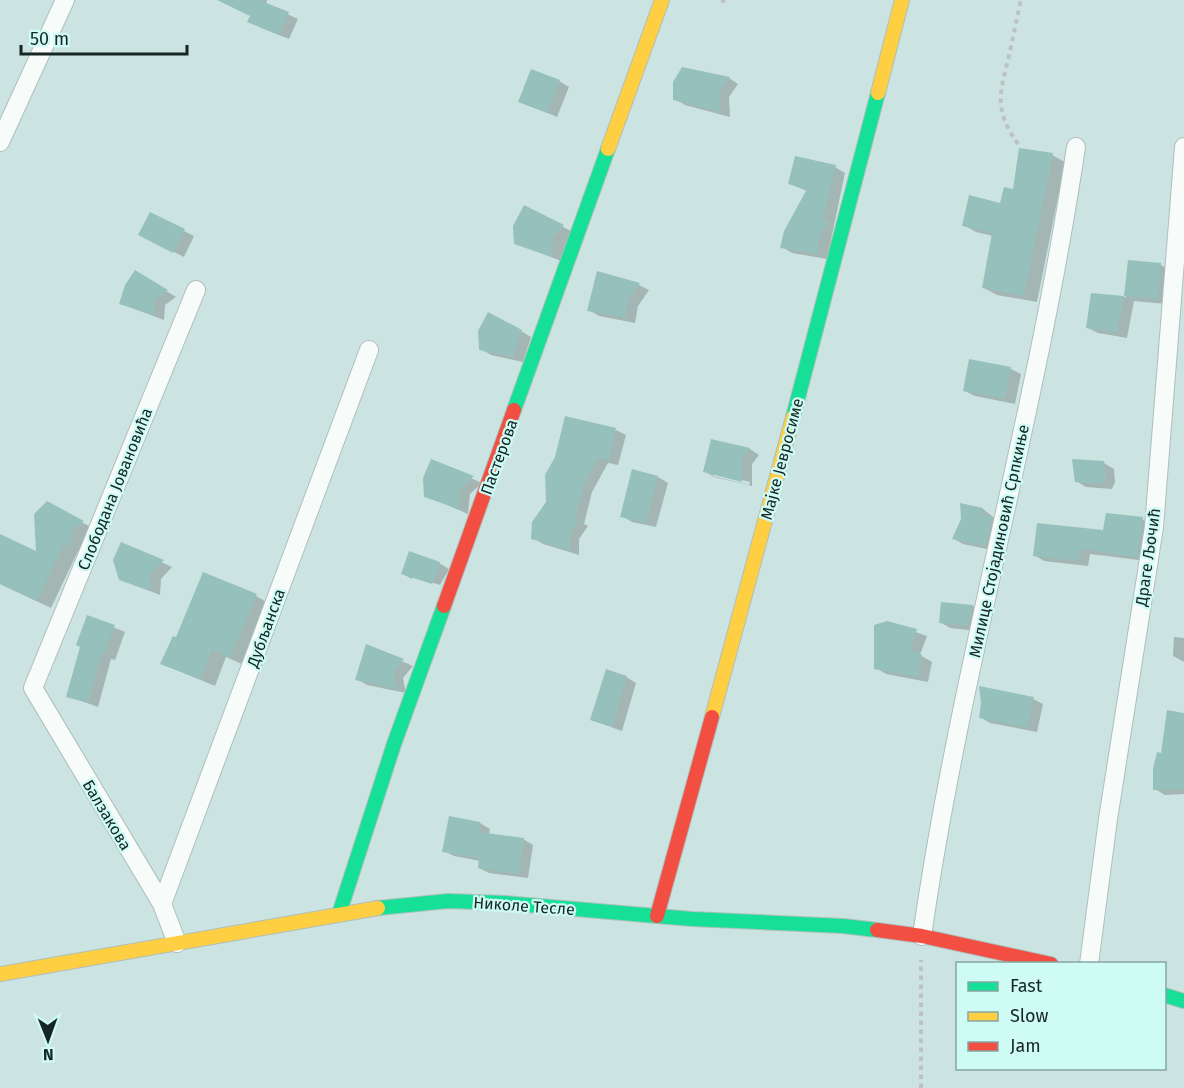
<svg xmlns="http://www.w3.org/2000/svg" width="1184" height="1088" font-family="'Fira Sans',sans-serif">
  <style>
    .shadow { fill: #0003; fill-rule: evenodd }
    .building { fill: #96c0bc }
    .lines { fill: none; stroke-linecap: round; stroke-linejoin: round }
    .street-casing { stroke: #adbfbd; stroke-width: 20 }
    .fast-casing { stroke: #adbfbd; stroke-width: 16 }
    .slow-casing { stroke: #adbfbd; stroke-width: 16 }
    .jam-casing { stroke: #adbfbd; stroke-width: 16 }
    .path { stroke: #bac3c2; stroke-width: 4; stroke-dasharray: 4.5 4.5; stroke-linecap: butt }
    .street { stroke: #f7fbfa; stroke-width: 18 }
    .fast { stroke: #16e098; stroke-width: 14 }
    .slow { stroke: #ffcf43; stroke-width: 14 }
    .jam { stroke: #f24e42; stroke-width: 14 }
    .labels { text-anchor: middle; dominant-baseline: central; stroke-width: 4.5; stroke-linejoin: round; paint-order: stroke }
    .street-label { font-size: 16px; fill: #152624; stroke: #cffbf5 }
  </style>
  <rect width="100%" height="100%" fill="#cce4e1"/>
  <!-- shadow -->
  <path class="shadow" d="M219 0H267L266 4 298 19 289 39 259 27 251 16Z
    M682 68 729 78 738 84 729 97 730 117 685 105 675 99Z
    M559 81 569 87 557 117 520 101Z
    M1052 155 1065 162 1037 302 997 295 984 288 993 236 976 232 964 225 1001 205Z
    M835 167 845 173 827 259 792 253 782 247 807 191 790 184Z
    M524 207 573 232 561 261 515 243Z
    M151 214 194 236 184 257 150 240Z
    M1129 262 1161 265 1171 271 1167 304 1134 301 1127 338 1098 333 1088 328 1093 295 1126 297Z
    M135 272 176 297 165 305 164 320 121 304Z
    M598 273 639 285 649 290 638 306 635 323 599 316 589 310Z
    M521 331 531 337 523 362 491 355 481 349Z
    M1011 369 1021 374 1015 404 975 396 965 391Z
    M616 430 626 435 618 465 608 463 592 492 584 524 588 526 579 539V555L543 544 533 538Z
    M712 440 750 449 759 455 752 464V486L714 477 704 471ZM713 473 750 482 749 485 713 476Z
    M432 461 482 483 470 494 468 514 426 496Z
    M1104 463 1114 469 1115 482 1112 489 1086 487 1076 481Z
    M658 477 668 483 656 527 632 522 622 516Z
    M47 503 96 530 84 554 78 551 51 608 0 584V543L37 553Z
    M961 505 983 509 1002 524 996 551 963 544 954 539 963 519Z
    M1142 519 1152 525 1147 561 1090 554 1088 566 1044 561 1034 555Z
    M122 544 172 567 161 579 160 595 120 579Z
    M439 563 449 569 440 585 412 576V579L403 574Z
    M256 596 270 604 244 665 226 657 215 686 162 664 177 639Z
    M942 604 973 606 983 612 978 631 950 628 940 622Z
    M88 617 125 632 115 660 111 659 98 707 68 696Z
    M887 622 927 636 920 655 932 662 928 682 886 674 876 668Z
    M1174 637 1184 638V662L1173 656Z
    M367 646 413 666 403 678 406 693 367 685 357 679Z
    M626 677 636 683 622 731 592 720Z
    M1033 699 1043 704 1037 732 990 723 980 717 983 703Z
    M1184 714V794L1165 795 1155 789 1162 755Z
    M480 823 490 829 489 835 523 839 533 845 528 878 489 873 479 868 480 861 454 856 444 851Z"/>
  <!-- building -->
  <path class="building" d="M217 0H259L289 12 279 35 247 22 250 16Z
    M682 67 730 77 719 91 720 112 673 100V82Z
    M531 69 560 80 547 113 518 102Z
    M1019 148 1053 153 1024 296 982 288 992 233 962 226 969 195 1000 203 1004 187 1013 189Z
    M795 156 836 165 823 220 829 221 820 235 817 254 780 248 784 231 807 189 788 184Z
    M524 205 564 225 552 238V257L514 244 513 226Z
    M150 212 185 229 173 253 138 235Z
    M1128 260 1161 263 1158 299 1124 296Z
    M135 270 168 290 155 300 154 315 119 304 125 285Z
    M597 271 640 283 628 300 625 318 587 311Z
    M1091 293 1124 296 1117 333 1086 328Z
    M488 312 522 330 513 357 479 350 478 331Z
    M969 359 1011 367 1005 399 963 391Z
    M565 416 616 428 609 460 598 458 583 486 575 518 579 520 570 533 569 550 531 539 532 522 546 502 545 475 555 457Z
    M711 439 750 448 742 458V482L703 472Z
    M431 459 474 476 460 489 459 509 424 497 423 478Z
    M1072 459 1104 461 1106 476 1102 484 1075 482Z
    M632 469 658 476 646 523 620 517Z
    M47 501 84 521 73 530 70 547 64 544 37 601 0 584V534L36 551 34 514Z
    M960 503 983 508 982 514 992 517 986 546 952 539 961 519Z
    M1106 513 1143 517 1137 557 1080 549 1079 561 1033 556 1037 523 1103 530Z
    M121 542 164 560 151 573 150 591 119 580 113 560Z
    M409 551 440 562 432 584 401 574Z
    M203 572 257 594 230 658 212 650 200 679 160 664 173 636 176 637Z
    M941 602 973 605 968 626 939 623Z
    M87 615 115 625 104 655 101 654 88 703 66 697 80 647 76 645Z
    M887 621 917 629 910 649 922 655 918 677 874 669V625Z
    M366 644 404 659 394 672 397 689 355 680Z
    M606 669 627 676 612 727 590 720Z
    M979 686 1034 697 1027 728 979 718 981 703Z
    M1167 710 1184 713V789L1153 790V769L1157 752 1161 753Z
    M449 816 480 822 479 832 524 838 519 874 478 868 479 858 442 852Z"/>
  <g class="lines">
    <!-- street casing -->
    <g class="street-casing">
      <path id="street" d="M0 142 65 0
        M162 904 369 350
        M922 936C960 670 1037 412 1076 147
        M177 943 162 904 33 688 196 290
        M1089 964 1108 819 1154 527 1184 147"/>
    </g>
    <!-- fast casing -->
    <g class="fast-casing">
      <path id="fast" d="M514 410 608 149
        M793 417 878 93
        M378 908 448 901 506 903 692 919 843 926 877 930
        M339 914 394 744 444 606
        M1164 995 1184 1001"/>
    </g>
    <!-- slow casing -->
    <g class="slow-casing">
      <path id="slow" d="M878 93 902 0
        M608 149 662 0
        M712 717 793 417
        M0 974 378 908"/>
    </g>
    <!-- jam casing -->
    <g class="jam-casing">
      <path id="jam" d="M444 606 514 410
        M657 916 712 717
        M877 930 922 936 1051 964"/>
    </g>
    <!-- path -->
    <path class="path" d="M721 0 727 3
      M1018 144C992 108 1001 90 1010 51 1014 34 1017 17 1021 0
      M921 1088V960"/>
    <!-- street -->
    <use href="#street" class="street"/>
    <!-- fast -->
    <use href="#fast" class="fast"/>
    <!-- slow -->
    <use href="#slow" class="slow"/>
    <!-- jam -->
    <use href="#jam" class="jam"/>
  </g>
  <g class="labels">
    <!-- street labels -->
    <g class="street-label">
      <text transform="translate(499 457) rotate(-70)">Пастерова</text>
      <text transform="translate(782 459) rotate(-75)">Мајке Јевросиме</text>
      <text transform="translate(115 489) rotate(-68)">Слободана Јовановића</text>
      <text transform="translate(999 541) rotate(-78)">Милице Стојадиновић Српкиње</text>
      <text transform="translate(1148 557) rotate(-82)">Драге Љочић</text>
      <text transform="translate(266 628) rotate(-70)">Дубљанска</text>
      <text transform="translate(107 815) rotate(59)">Балзакова</text>
      <text transform="translate(524 906) rotate(4)">Николе Тесле</text>
    </g>
  </g>
  <!-- legend -->
  <rect x="956" y="962" width="210" height="108" fill="#cffbf5" stroke="#85a6a1" stroke-width="1.5"/>
  <rect x="968" y="982" width="30" height="9" fill="#16e098" stroke="#85a6a1" stroke-width="1.5"/>
  <text x="1010" y="992" font-size="18" fill="#152624">Fast</text>
  <rect x="968" y="1012" width="30" height="9" fill="#ffcf43" stroke="#85a6a1" stroke-width="1.5"/>
  <text x="1010" y="1022" font-size="18" fill="#152624">Slow</text>
  <rect x="968" y="1042" width="30" height="9" fill="#f24e42" stroke="#85a6a1" stroke-width="1.5"/>
  <text x="1010" y="1052" font-size="18" fill="#152624">Jam</text>
  <!-- north arrow -->
  <g transform="translate(48 1040) rotate(179)" stroke="#cffbf5" stroke-width="4.5" paint-order="stroke">
  <path d="M0-4.5L10 22L0 15L-10 22Z" fill="#152624"/>
  <text y="-9" font-size="16" font-weight="bold" text-anchor="middle" fill="#152624">N</text>
  </g>
  <!-- scale -->
  <path d="M21 45v9h166v-9" fill="none" stroke="#152624" stroke-width="3"/>
  <text x="30" y="45" font-size="18" fill="#152624" stroke="#cffbf5" stroke-width="4.5" paint-order="stroke">50 m</text>
</svg>
